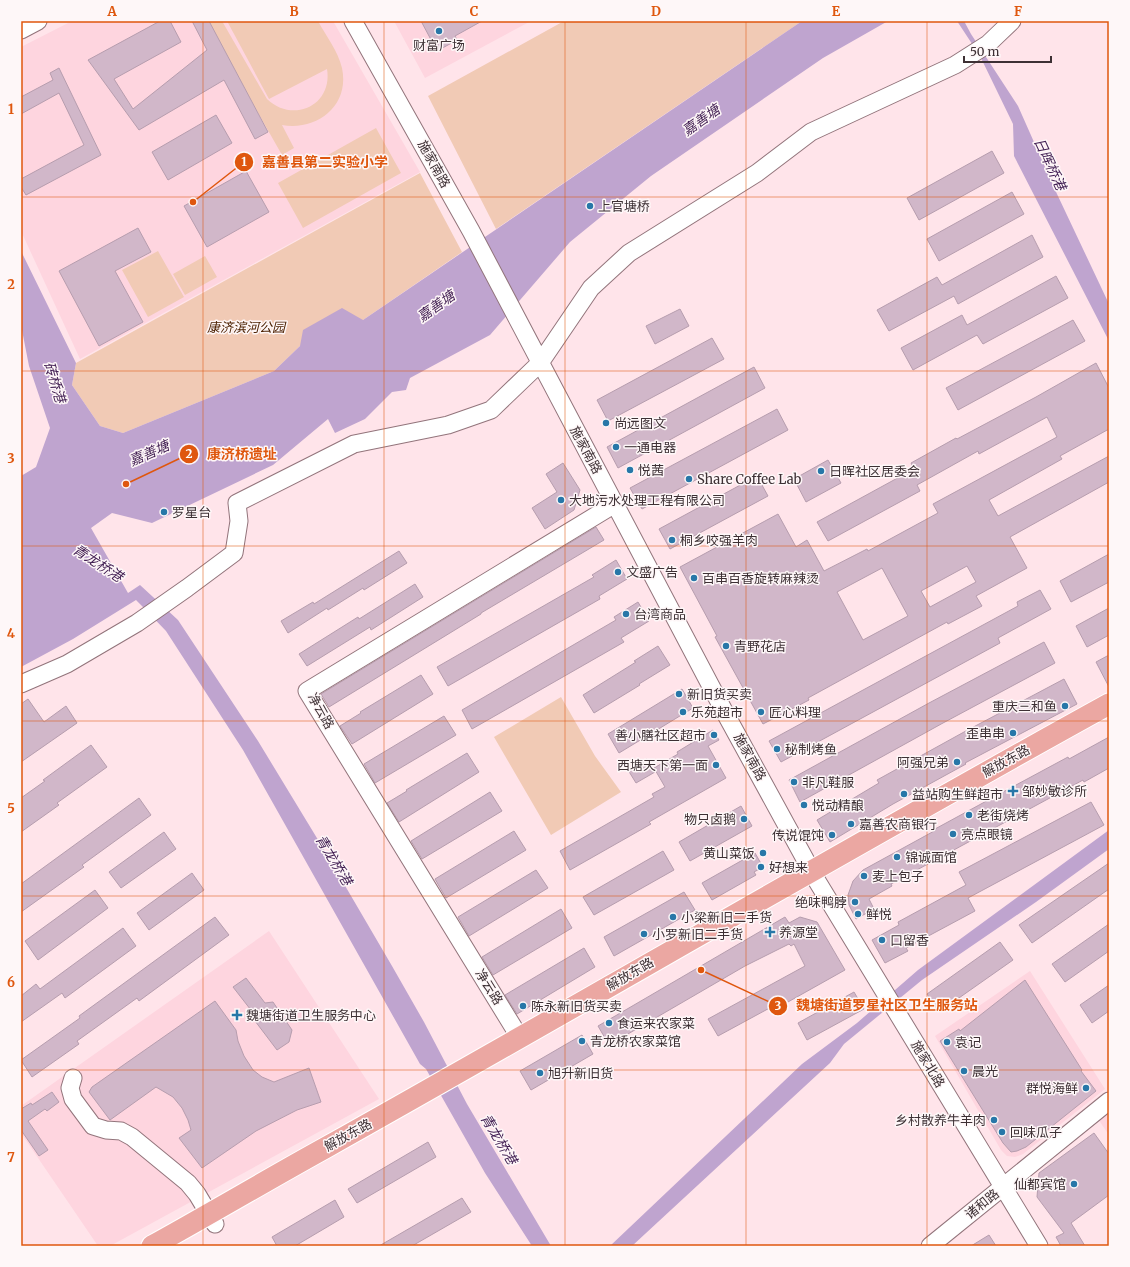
<svg xmlns="http://www.w3.org/2000/svg" width="1130" height="1267" font-family="Merriweather,'Noto Sans SC',serif">
  <style>
    .built { fill: #fed5df }
    .green { fill: #f1cab5 }
    .water { fill: #bfa4cf }
    .building { fill: #d1b7c9; stroke: #b69dae; fill-rule: evenodd }
    .lines { fill: none; stroke-linecap: round; stroke-linejoin: round }
    .minor-casing { stroke: #92747b; stroke-width: 19 }
    .major-casing { stroke: #fff; stroke-width: 23 }
    .minor { stroke: #fff; stroke-width: 17 }
    .major { stroke: #eba7a2; stroke-width: 21 }
    .grid { fill: none; stroke: #df570e; stroke-width: 1; stroke-opacity: 0.55 }
    .poi-dot { fill: #2777a8; stroke: #fef7f8; stroke-width: 1.5 }
    .labels { text-anchor: middle; dominant-baseline: central; stroke-width: 3; stroke-linejoin: round; paint-order: stroke }
    .poi-label { font-size: 13px; fill: #3d3034; stroke: #fef7f8; text-anchor: start }
    .street-label { font-size: 13px; fill: #3d3034; stroke: #fef7f8 }
    .park-label { font-size: 13px; font-style: italic; fill: #4e2304; stroke: #fef7f8 }
    .water-label { font-size: 14px; font-style: italic; fill: #421f53; stroke: #fef7f8 }
    .leader { fill: none; stroke: #df570e; stroke-width: 1.5 }
    .callout-dot { fill: #df570e; stroke: #fef7f8; stroke-width: 1.5 }
    .mark-label { font-size: 12px; text-anchor: middle; font-weight: bold; fill: #fff }
    .callout-label { font-size: 14px; text-anchor: middle; font-weight: bold; fill: #df570e; stroke: #fef7f8; stroke-width: 3; stroke-linejoin: round; paint-order: stroke }
    .neatline { fill: none; stroke: #df570e; stroke-width: 1.5 }
    .grid-label { font-size: 13px; text-anchor: middle; font-weight: bold; fill: #df570e }
  </style>
  <rect width="100%" height="100%" fill="#ffe4ea"/>
  <!-- built -->
  <path class="built" d="M72 21H333L420 172 80 359 21 231V47Z
    M394 21H531L425 78Z
    M269 931 379 1099 110 1246H98L21 1133V1106Z
    M1030 971 1105 1089 1023 1154 1015 1157 1007 1156 1001 1150 935 1036Z
    M1109 1111V1135L1098 1119Z"/>
  <!-- green -->
  <path class="green" d="M206 21H222L267 99C293 124 333 105 327 69L269 99 227 21H318C326 36 338 51 342 68 350 106 317 131 282 125L294 148 282 155Z
    M564 21H802L496 229 428 96Z
    M376 128 401 173 303 228 278 183Z
    M420 173 462 252 363 320 300 346 274 371 123 433 100 426 72 385 76 363Z
    M158 251 184 297 148 317 122 270Z
    M205 256 217 277 185 295 173 274Z
    M561 697 595 756 621 792 551 835 494 737Z"/>
  <!-- water -->
  <path class="water" d="M802 21H888L823 58 651 176 570 242 490 335 410 378 406 390 392 392 365 419 335 433 328 419 273 465 152 523 112 513 91 528 128 593 140 585 178 620 258 741 323 848 392 966 424 1022 467 1104 551 1246H532L485 1173 426 1069 420 1064 243 750 166 631 142 606 136 600 73 639 21 667V476L36 467 50 428 29 366 21 325V251L76 363 72 385 100 426 123 433 274 371 300 346 303 330 342 308 363 320Z
    M957 21H964L971 34 1018 106 1057 194 1109 304V341L1014 156 1013 124 980 56Z
    M1109 830V849L1036 902 922 980 844 1044 830 1063 632 1246H610L802 1064 857 1023 918 970Z"/>
  <!-- building -->
  <path class="building" d="M160 21H170L181 42 114 79 133 109 207 50 192 21H209L268 132 255 139 224 80 139 130 88 60Z
    M421 21H482L455 36 457 40 437 51Z
    M59 68 101 155 26 195 21 187V179L84 145 59 93 21 114V97L53 80 50 73Z
    M216 115 232 143 168 180 152 152Z
    M992 151 1004 173 919 220 907 198Z
    M246 171 269 212 207 247 184 206Z
    M1012 192 1024 214 939 261 927 239Z
    M138 228 151 252 115 271 143 322 99 346 59 271Z
    M1032 235 1043 257 958 304 954 296 889 331 877 310 937 277 942 285Z
    M1056 276 1068 298 983 344 977 335 913 370 901 348 962 315 967 325Z
    M680 309 689 326 655 344 646 326Z
    M1073 320 1085 341 958 410 946 388Z
    M712 338 724 359 608 421 597 400Z
    M1096 363 1109 388V429L1060 456 1062 459 989 500 998 516 1109 456V482L1010 537 1027 568 976 596 982 606 948 624 947 622 808 698 809 700 763 724 715 637 717 636 680 567 778 514 796 547 807 540 824 571 867 549 868 551 938 513 933 504 1057 437 1047 417 979 454 978 451 917 485 920 491 828 541 817 522 914 469 911 463 956 438 957 439 1036 397ZM967 566 976 582 930 607 921 591ZM882 568 908 616 863 640 837 592Z
    M754 367 765 388 618 468 607 447Z
    M777 409 788 430 642 509 630 488Z
    M828 460 841 483 806 502 794 479Z
    M563 463 580 490 574 510 545 529 532 508 557 492 546 474Z
    M757 476 768 496 670 549 659 529Z
    M596 527 604 540 481 613V614L329 707 321 694Z
    M399 551 407 563 364 590 363 588 328 610 327 608 288 633 281 621 313 602 314 604Z
    M1109 554V582L1071 602 1060 581Z
    M616 560 627 579 599 596 600 599 448 686 437 667 594 577 592 575Z
    M415 584 423 597 371 630 370 627 307 666 299 654 358 617 359 619Z
    M1040 590 1051 609 998 638 1000 643 781 762 769 741 1018 606 1017 602Z
    M638 602 649 621 621 638 624 642 472 729 462 710 616 620 614 617Z
    M1109 608V635L1087 647 1076 626Z
    M1044 642 1055 663 943 723 800 802 789 780 929 703Z
    M658 646 670 665 639 684 640 685 594 713 583 695 636 662 634 661Z
    M1109 655V687L1096 662Z
    M421 675 433 694 352 744 340 726 361 713 360 712Z
    M1064 679 1077 704 965 763 966 764 893 804 830 842 817 820 879 783 877 780 964 732Z
    M682 689 693 708 619 753 608 734Z
    M28 699 44 722 66 706 77 723 21 762V704Z
    M444 716 456 735 375 783 364 764Z
    M713 730 719 740 708 746 726 778 649 822 651 824 570 870 560 851 654 797 652 794 665 787 654 768 678 754 677 752Z
    M1109 737V768L1084 782 1083 780 891 884 892 886 869 899 874 909 856 919 849 905 848 895 853 881 863 870 936 830 935 829 1003 792 1068 757 1069 759Z
    M91 745 107 767 57 803 59 805 21 832V798L45 781 43 780Z
    M467 753 479 772 399 822 387 803 407 791 406 790Z
    M647 759 655 772 636 783 628 770Z
    M490 792 502 811 422 859 411 841Z
    M139 798 151 815 82 865 84 867 21 912V884Z
    M1091 802 1104 825 968 898 975 911 906 948 908 951 885 963 872 940 899 925 898 922 966 885 959 872Z
    M741 806 752 826 690 861 679 842Z
    M514 831 526 850 446 898 435 879Z
    M164 832 176 849 121 888 109 872Z
    M663 851 674 870 594 915 583 897Z
    M755 853 763 867 754 872 756 875 712 900 702 883Z
    M1109 863V889L1032 943 1019 925Z
    M536 870 548 888 469 936 458 917Z
    M192 873 204 890 149 930 137 913Z
    M95 890 108 908 38 960 25 941Z
    M684 892 695 910 614 956 604 937Z
    M561 909 572 928 493 975 482 957Z
    M215 917 229 935 139 1001 137 998 77 1041 79 1044 32 1077 21 1060 80 1018 79 1016Z
    M785 917 789 923 800 917 817 922 845 970 779 1007 777 1004 718 1036 708 1019 805 966 794 944 791 946 789 944 745 966 609 1045 598 1026Z
    M1109 924V951L1065 982 1052 964Z
    M123 928 136 946 65 998 62 993 21 1022V996L36 984 40 989Z
    M1000 942 1013 960 939 1012 927 994Z
    M584 948 595 967 517 1014 505 995Z
    M246 978 265 1003 273 1002 292 1030 289 1042 277 1050 252 1017 254 1014 233 987Z
    M1025 980 1082 1070 1081 1071 1096 1091 1026 1147 1017 1151 1011 1152 1003 1143 940 1041 959 1029 960 1031Z
    M1109 985V1011L1092 1023 1080 1005Z
    M854 992 864 1009 807 1040 798 1023Z
    M215 1001 236 1030 238 1041 244 1056 253 1070 262 1077 274 1082 309 1068 321 1102 297 1110 256 1131 202 1168 179 1138 191 1130 188 1120 182 1108 173 1097 156 1087 110 1120 89 1092 92 1087Z
    M582 1035 593 1054 531 1090 520 1071Z
    M52 1092 59 1102 47 1111 45 1109 28 1121 48 1150 39 1156 21 1130V1109L31 1103 32 1105Z
    M1094 1133 1109 1154V1195L1071 1223 1085 1246H1061L1056 1237 1064 1233 1037 1197 1039 1173Z
    M428 1142 436 1157 357 1203 348 1189Z
    M462 1198 471 1212 412 1246H379Z
    M335 1200 344 1217 295 1246H277L272 1237Z
    M989 1235 996 1246H971Z"/>
  <g class="lines">
    <!-- minor casing -->
    <g class="minor-casing">
      <path id="minor" d="M353 21 471 231 724 711 817 881 1039 1246
        M21 30 38 21
        M21 684 67 664 137 623 187 588 234 553 239 521 237 503 354 444 448 425 491 410 540 363 591 288 629 253 757 173 811 132 955 65 988 44 1012 21
        M520 1038 307 691 615 504
        M73 1078 70 1088 73 1099 93 1126 106 1130 121 1131 132 1137 188 1183 197 1194 215 1224
        M930 1246 1109 1101"/>
    </g>
    <!-- major casing -->
    <g class="major-casing">
      <path id="major" d="M152 1246C210 1214 267 1180 325 1148 587 1001 846 849 1109 704"/>
    </g>
    <!-- minor -->
    <use href="#minor" class="minor"/>
    <!-- major -->
    <use href="#major" class="major"/>
  </g>
  <!-- grid -->
  <path class="grid" d="M203 21V1246M384 21V1246M565 21V1246M746 21V1246M927 21V1246M21 197H1109M21 371H1109M21 546H1109M21 721H1109M21 896H1109M21 1070H1109"/>
  <!-- markers -->
  <g class="poi-dot">
    <circle cx="439" cy="31" r="4"/>
    <circle cx="590" cy="206" r="4"/>
    <circle cx="606" cy="423" r="4"/>
    <circle cx="616" cy="447" r="4"/>
    <circle cx="630" cy="470" r="4"/>
    <circle cx="821" cy="471" r="4"/>
    <circle cx="689" cy="479" r="4"/>
    <circle cx="561" cy="500" r="4"/>
    <circle cx="164" cy="512" r="4"/>
    <circle cx="672" cy="540" r="4"/>
    <circle cx="618" cy="572" r="4"/>
    <circle cx="694" cy="578" r="4"/>
    <circle cx="626" cy="614" r="4"/>
    <circle cx="726" cy="646" r="4"/>
    <circle cx="679" cy="694" r="4"/>
    <circle cx="1065" cy="706" r="4"/>
    <circle cx="683" cy="712" r="4"/>
    <circle cx="761" cy="712" r="4"/>
    <circle cx="1013" cy="733" r="4"/>
    <circle cx="714" cy="735" r="4"/>
    <circle cx="777" cy="749" r="4"/>
    <circle cx="957" cy="762" r="4"/>
    <circle cx="716" cy="765" r="4"/>
    <circle cx="794" cy="782" r="4"/>
    <path d="M1011 785h4v4h4v4h-4v4h-4v-4h-4v-4h4z"/>
    <circle cx="904" cy="794" r="4"/>
    <circle cx="804" cy="805" r="4"/>
    <circle cx="969" cy="815" r="4"/>
    <circle cx="744" cy="819" r="4"/>
    <circle cx="851" cy="824" r="4"/>
    <circle cx="953" cy="834" r="4"/>
    <circle cx="832" cy="835" r="4"/>
    <circle cx="763" cy="853" r="4"/>
    <circle cx="897" cy="857" r="4"/>
    <circle cx="761" cy="867" r="4"/>
    <circle cx="864" cy="876" r="4"/>
    <circle cx="855" cy="902" r="4"/>
    <circle cx="858" cy="914" r="4"/>
    <circle cx="673" cy="917" r="4"/>
    <path d="M768 926h4v4h4v4h-4v4h-4v-4h-4v-4h4z"/>
    <circle cx="644" cy="934" r="4"/>
    <circle cx="882" cy="940" r="4"/>
    <circle cx="523" cy="1006" r="4"/>
    <path d="M235 1009h4v4h4v4h-4v4h-4v-4h-4v-4h4z"/>
    <circle cx="609" cy="1023" r="4"/>
    <circle cx="582" cy="1041" r="4"/>
    <circle cx="947" cy="1042" r="4"/>
    <circle cx="964" cy="1071" r="4"/>
    <circle cx="540" cy="1073" r="4"/>
    <circle cx="1086" cy="1088" r="4"/>
    <circle cx="994" cy="1120" r="4"/>
    <circle cx="1002" cy="1132" r="4"/>
    <circle cx="1074" cy="1184" r="4"/>
  </g>
  <g class="labels">
    <!-- poi labels -->
    <g class="poi-label">
      <text x="439" y="45" text-anchor="middle">财富广场</text>
      <text x="598" y="206">上官塘桥</text>
      <text x="614" y="423">尚远图文</text>
      <text x="624" y="447">一通电器</text>
      <text x="638" y="470">悦茜</text>
      <text x="829" y="471">日晖社区居委会</text>
      <text x="697" y="479">Share Coffee Lab</text>
      <text x="569" y="500">大地污水处理工程有限公司</text>
      <text x="172" y="512">罗星台</text>
      <text x="680" y="540">桐乡咬强羊肉</text>
      <text x="626" y="572">文盛广告</text>
      <text x="702" y="578">百串百香旋转麻辣烫</text>
      <text x="634" y="614">台湾商品</text>
      <text x="734" y="646">青野花店</text>
      <text x="687" y="694">新旧货买卖</text>
      <text x="1057" y="706" text-anchor="end">重庆三和鱼</text>
      <text x="691" y="712">乐苑超市</text>
      <text x="769" y="712">匠心料理</text>
      <text x="1005" y="733" text-anchor="end">歪串串</text>
      <text x="706" y="735" text-anchor="end">善小膳社区超市</text>
      <text x="785" y="749">秘制烤鱼</text>
      <text x="949" y="762" text-anchor="end">阿强兄弟</text>
      <text x="708" y="765" text-anchor="end">西塘天下第一面</text>
      <text x="802" y="782">非凡鞋服</text>
      <text x="1022" y="791">邹妙敏诊所</text>
      <text x="912" y="794">益站购生鲜超市</text>
      <text x="812" y="805">悦动精酿</text>
      <text x="977" y="815">老街烧烤</text>
      <text x="736" y="819" text-anchor="end">物只卤鹅</text>
      <text x="859" y="824">嘉善农商银行</text>
      <text x="961" y="834">亮点眼镜</text>
      <text x="824" y="835" text-anchor="end">传说馄饨</text>
      <text x="755" y="853" text-anchor="end">黄山菜饭</text>
      <text x="905" y="857">锦诚面馆</text>
      <text x="769" y="867">好想来</text>
      <text x="872" y="876">麦上包子</text>
      <text x="847" y="902" text-anchor="end">绝味鸭脖</text>
      <text x="866" y="914">鲜悦</text>
      <text x="681" y="917">小梁新旧二手货</text>
      <text x="779" y="932">养源堂</text>
      <text x="652" y="934">小罗新旧二手货</text>
      <text x="890" y="940">口留香</text>
      <text x="531" y="1006">陈永新旧货买卖</text>
      <text x="246" y="1015">魏塘街道卫生服务中心</text>
      <text x="617" y="1023">食运来农家菜</text>
      <text x="590" y="1041">青龙桥农家菜馆</text>
      <text x="955" y="1042">袁记</text>
      <text x="972" y="1071">晨光</text>
      <text x="548" y="1073">旭升新旧货</text>
      <text x="1078" y="1088" text-anchor="end">群悦海鲜</text>
      <text x="986" y="1120" text-anchor="end">乡村散养牛羊肉</text>
      <text x="1010" y="1132">回味瓜子</text>
      <text x="1066" y="1184" text-anchor="end">仙都宾馆</text>
    </g>
    <!-- street labels -->
    <g class="street-label">
      <text transform="translate(434 164) rotate(61)">施家南路</text>
      <text transform="translate(586 450) rotate(62)">施家南路</text>
      <text transform="translate(321 711) rotate(61)">净云路</text>
      <text transform="translate(750 757) rotate(61)">施家南路</text>
      <text transform="translate(1006 761) rotate(-29)">解放东路</text>
      <text transform="translate(630 974) rotate(-30)">解放东路</text>
      <text transform="translate(489 987) rotate(58)">净云路</text>
      <text transform="translate(928 1064) rotate(59)">施家北路</text>
      <text transform="translate(348 1135) rotate(-29)">解放东路</text>
      <text transform="translate(982 1204) rotate(-39)">诸和路</text>
    </g>
    <!-- park labels -->
    <g class="park-label">
      <text x="246" y="327">康济滨河公园</text>
    </g>
    <!-- water labels -->
    <g class="water-label">
      <text transform="translate(701 120) rotate(-35)">嘉善塘</text>
      <text transform="translate(1050 164) rotate(65)">日晖桥港</text>
      <text transform="translate(436 306) rotate(-35)">嘉善塘</text>
      <text transform="translate(55 382) rotate(73)">砖桥港</text>
      <text transform="translate(149 453) rotate(-24)">嘉善塘</text>
      <text transform="translate(98 563) rotate(33)">青龙桥港</text>
      <text transform="translate(334 860) rotate(59)">青龙桥港</text>
      <text transform="translate(499 1139) rotate(59)">青龙桥港</text>
    </g>
  </g>
  <!-- callouts -->
  <path class="leader" d="M193 202L244 162M126 484L189 454M701 970L778 1006"/>
  <g class="callout-dot">
    <circle cx="193" cy="202" r="4"/>
    <circle cx="126" cy="484" r="4"/>
    <circle cx="701" cy="970" r="4"/>
    <circle cx="244" cy="162" r="10"/>
    <circle cx="189" cy="454" r="10"/>
    <circle cx="778" cy="1006" r="10"/>
  </g>
  <g class="mark-label">
    <text x="244" y="166">1</text>
    <text x="189" y="458">2</text>
    <text x="778" y="1010">3</text>
  </g>
  <g class="callout-label">
    <text x="325" y="167">嘉善县第二实验小学</text>
    <text x="242" y="459">康济桥遗址</text>
    <text x="887" y="1010">魏塘街道罗星社区卫生服务站</text>
  </g>
  <!-- border -->
  <rect width="1130" height="1267" fill="none" stroke="#fef7f8" stroke-width="44"/>
  <!-- scale -->
  <path d="M964 56v6h87v-6" fill="none" stroke="#3d3034" stroke-width="2"/>
  <text x="970" y="56" font-size="12" fill="#3d3034" stroke="#fef7f8" stroke-width="3" paint-order="stroke">50 m</text>
  <rect x="22" y="22" width="1086" height="1223" class="neatline"/>
  <g class="grid-label">
    <text x="112" y="16">A</text>
    <text x="294" y="16">B</text>
    <text x="474" y="16">C</text>
    <text x="656" y="16">D</text>
    <text x="836" y="16">E</text>
    <text x="1018" y="16">F</text>
    <text x="11" y="114">1</text>
    <text x="11" y="289">2</text>
    <text x="11" y="463">3</text>
    <text x="11" y="638">4</text>
    <text x="11" y="813">5</text>
    <text x="11" y="987">6</text>
    <text x="11" y="1162">7</text>
  </g>
</svg>
